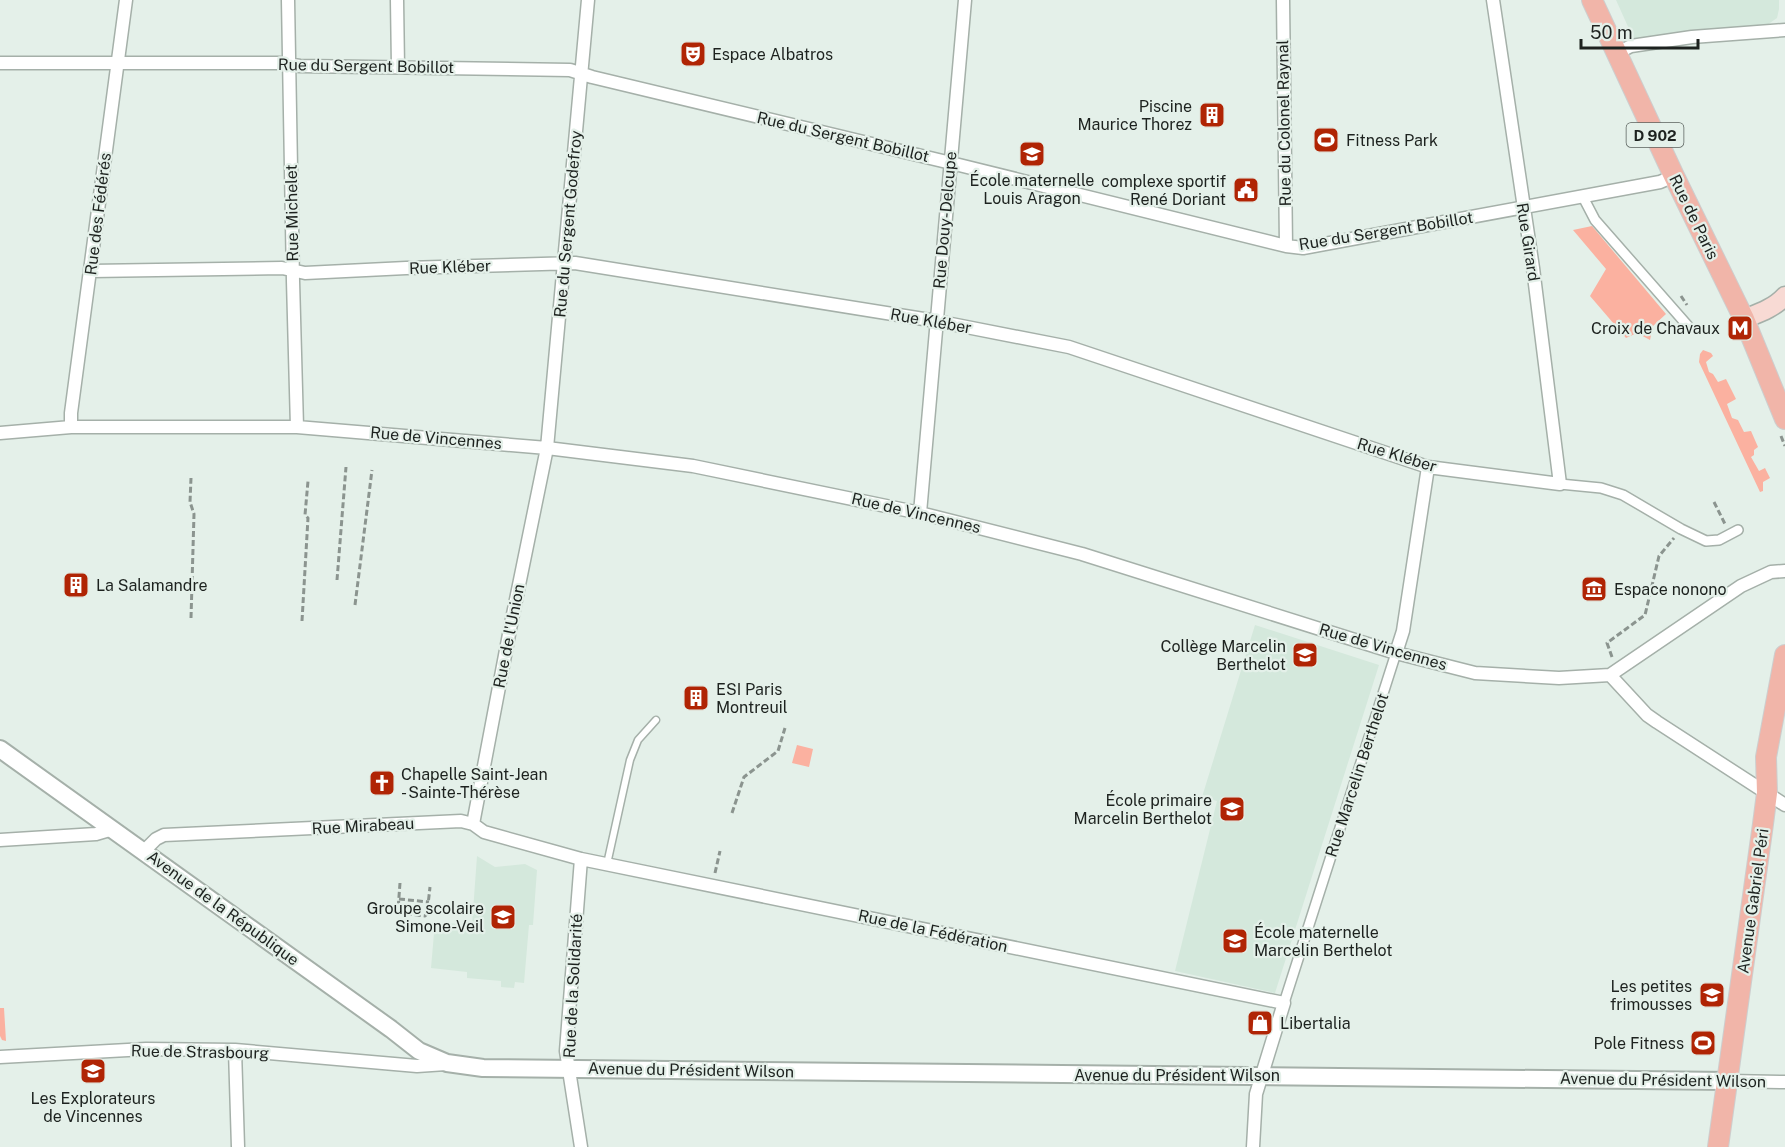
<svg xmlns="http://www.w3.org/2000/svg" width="1785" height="1147" font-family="'Public Sans',sans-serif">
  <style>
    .built { fill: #d4e8dc }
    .green { fill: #fbb1a0 }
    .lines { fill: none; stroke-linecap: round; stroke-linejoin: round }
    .service-casing { stroke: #a5b0a9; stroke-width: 9 }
    .pedestrian-casing { stroke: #a5b0a9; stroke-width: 12 }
    .minor-casing { stroke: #a5b0a9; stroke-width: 15 }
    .tertiary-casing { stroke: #a5b0a9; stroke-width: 20 }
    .secondary-casing { stroke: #a5b0a9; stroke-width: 21 }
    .primary-casing { stroke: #cdcece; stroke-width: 22 }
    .path { stroke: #8b948f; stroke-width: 3; stroke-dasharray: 6 3; stroke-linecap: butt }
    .service { stroke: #fff; stroke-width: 6 }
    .pedestrian { stroke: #fff; stroke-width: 9 }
    .minor { stroke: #fff; stroke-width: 12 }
    .tertiary { stroke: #fff; stroke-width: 16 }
    .secondary { stroke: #f8dad4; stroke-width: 18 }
    .primary { stroke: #f1b5a9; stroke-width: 20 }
    .labels { text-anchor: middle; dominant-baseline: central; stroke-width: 4.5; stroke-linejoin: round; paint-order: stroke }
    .shield { fill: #e4f0e9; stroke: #59605c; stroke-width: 1.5 }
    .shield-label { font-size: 15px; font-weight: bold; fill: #1d221f }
    .poi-label { font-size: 16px; fill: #1d221f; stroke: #e4f0e9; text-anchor: start }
    .street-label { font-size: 16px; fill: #1d221f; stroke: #e4f0e9 }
  </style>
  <rect width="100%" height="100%" fill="#e4f0e9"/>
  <!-- built -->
  <path class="built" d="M1616 0H1779V9L1777 18 1767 25 1634 40Z
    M1255 625 1379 665 1275 993 1175 971 1217 801 1202 797Z
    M477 856 495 867 525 864 537 870 533 925H529L524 983 515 982 514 988 501 987V981L467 978V972L431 968 435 922 472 925Z"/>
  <!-- green -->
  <path class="green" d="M1592 226 1666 314 1653 326 1650 340 1637 333 1626 338 1590 296 1606 269 1573 230Z
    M1703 350 1711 353 1713 356 1706 362 1709 372 1713 374 1718 382 1726 379 1736 399 1727 404 1732 418 1738 420 1744 432 1751 431 1758 447 1754 450V455L1751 457 1759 471 1765 468 1770 478 1763 482V491L1760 492 1699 362 1700 354Z
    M797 745 813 749 809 767 792 763Z
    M0 1008H4L6 1041 2 1040 0 1036Z"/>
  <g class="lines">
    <!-- service casing -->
    <g class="service-casing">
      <path id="service" d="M607 864 630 760 638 740 656 720"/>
    </g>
    <!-- pedestrian casing -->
    <g class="pedestrian-casing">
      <path id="pedestrian" d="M1583 197 1595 220 1688 326
        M1560 484 1601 488 1623 495 1681 529 1706 541 1719 540 1738 530
        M1284 1003 1396 653"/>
    </g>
    <!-- minor casing -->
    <g class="minor-casing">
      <path id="minor" d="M288 0 293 281 297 427
        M397 0 398 67
        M1283 0 1286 246
        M1617 53 1631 46 1692 37 1785 30
        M0 63H279L300 66 570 70 592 77 951 163 1286 246 1303 248 1660 182 1674 176
        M91 271 282 268 305 273 406 268 575 263 936 321 1069 347 1428 467 1560 484 1533 268 1493 0
        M71 427V413L126 0
        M0 433 71 427H297L547 448 693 466 920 513 1082 554 1396 653 1475 673 1559 678 1610 675 1741 586 1771 572 1785 571
        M920 513 965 0
        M1396 653 1403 631 1428 467
        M1610 675 1647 715 1657 722 1785 805
        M473 824 510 629 547 448 588 0
        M0 840 96 834 113 829
        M144 851 156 839 164 835 461 821 473 824 484 832 581 859 1284 1003 1256 1094 1253 1147
        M581 859 566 1051 581 1147
        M235 1050 238 1147
        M0 1057 146 1049 235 1050 417 1066 446 1064
        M1728 1081 1785 1082"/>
    </g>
    <!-- tertiary casing -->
    <g class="tertiary-casing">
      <path id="tertiary" d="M0 749 391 1029 419 1051 447 1063 483 1068 1728 1081"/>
    </g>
    <!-- secondary casing -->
    <g class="secondary-casing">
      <path id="secondary" d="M1744 319C1759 313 1774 308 1785 296"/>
    </g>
    <!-- primary casing -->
    <g class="primary-casing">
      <path id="primary" d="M1592 0 1674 176 1744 319 1785 419
        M1718 1147 1763 824 1767 793 1766 757 1785 655"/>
    </g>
    <!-- path -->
    <path class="path" d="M1681 296 1687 305
      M1781 436 1785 446
      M1714 502 1726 526
      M337 580 346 467
      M355 605 372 470
      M191 618 194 514 190 502 191 478
      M302 621 308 518 305 515 308 481
      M1612 657 1607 643 1645 615 1659 556 1674 538
      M732 813 744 777 778 751 785 728
      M715 873 720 851
      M400 883 398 910 402 913 425 916 427 914 430 887
      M399 899 429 902"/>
    <!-- service -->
    <use href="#service" class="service"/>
    <!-- pedestrian -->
    <use href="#pedestrian" class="pedestrian"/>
    <!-- minor -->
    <use href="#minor" class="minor"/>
    <!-- tertiary -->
    <use href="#tertiary" class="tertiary"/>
    <!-- secondary -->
    <use href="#secondary" class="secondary"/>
    <!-- primary -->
    <use href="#primary" class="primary"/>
  </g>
  <!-- icons -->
  <defs>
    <g id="theatre-square" transform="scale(1.35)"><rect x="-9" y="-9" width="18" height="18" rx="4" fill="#b02404" stroke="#e4f0e9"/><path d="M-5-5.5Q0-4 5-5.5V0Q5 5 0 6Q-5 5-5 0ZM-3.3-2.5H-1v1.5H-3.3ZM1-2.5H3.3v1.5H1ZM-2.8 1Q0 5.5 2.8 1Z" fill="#fff"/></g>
    <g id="building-square" transform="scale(1.35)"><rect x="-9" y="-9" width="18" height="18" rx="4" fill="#b02404" stroke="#e4f0e9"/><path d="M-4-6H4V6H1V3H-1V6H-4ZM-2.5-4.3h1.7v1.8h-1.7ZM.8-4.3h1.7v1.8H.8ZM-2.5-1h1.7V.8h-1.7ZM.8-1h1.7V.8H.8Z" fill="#fff"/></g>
    <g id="stadium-square" transform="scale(1.35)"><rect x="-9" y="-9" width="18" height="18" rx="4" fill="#b02404" stroke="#e4f0e9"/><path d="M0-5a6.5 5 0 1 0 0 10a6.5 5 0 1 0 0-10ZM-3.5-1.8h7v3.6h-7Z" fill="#fff"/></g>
    <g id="school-square" transform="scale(1.35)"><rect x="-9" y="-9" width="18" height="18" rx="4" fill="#b02404" stroke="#e4f0e9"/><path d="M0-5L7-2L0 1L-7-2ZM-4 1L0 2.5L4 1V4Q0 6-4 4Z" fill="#fff"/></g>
    <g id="civic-square" transform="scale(1.35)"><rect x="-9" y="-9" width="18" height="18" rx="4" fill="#b02404" stroke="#e4f0e9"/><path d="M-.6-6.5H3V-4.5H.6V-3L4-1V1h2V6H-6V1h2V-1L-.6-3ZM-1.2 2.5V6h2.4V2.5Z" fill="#fff"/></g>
    <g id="metro-square" transform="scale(1.35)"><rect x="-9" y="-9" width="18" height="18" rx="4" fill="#b02404" stroke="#e4f0e9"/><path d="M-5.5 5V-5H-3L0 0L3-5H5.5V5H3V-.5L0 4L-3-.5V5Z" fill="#fff"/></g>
    <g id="museum-square" transform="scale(1.35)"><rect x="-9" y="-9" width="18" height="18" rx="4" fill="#b02404" stroke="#e4f0e9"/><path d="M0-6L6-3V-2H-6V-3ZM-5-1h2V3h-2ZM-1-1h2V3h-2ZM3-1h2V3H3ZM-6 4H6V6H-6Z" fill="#fff"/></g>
    <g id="church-square" transform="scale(1.35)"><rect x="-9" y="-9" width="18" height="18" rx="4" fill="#b02404" stroke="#e4f0e9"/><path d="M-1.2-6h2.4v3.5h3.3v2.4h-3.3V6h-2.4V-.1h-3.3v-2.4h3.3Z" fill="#fff"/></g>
    <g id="shop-square" transform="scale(1.35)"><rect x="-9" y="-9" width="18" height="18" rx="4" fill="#b02404" stroke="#e4f0e9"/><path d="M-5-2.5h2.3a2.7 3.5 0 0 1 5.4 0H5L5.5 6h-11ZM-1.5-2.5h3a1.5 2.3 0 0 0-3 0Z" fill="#fff"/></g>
  </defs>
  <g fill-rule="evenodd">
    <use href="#theatre-square" x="693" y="54"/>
    <use href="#building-square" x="1212" y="115"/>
    <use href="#stadium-square" x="1326" y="140"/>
    <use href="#school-square" x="1032" y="154"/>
    <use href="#civic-square" x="1246" y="190"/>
    <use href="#metro-square" x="1740" y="328"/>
    <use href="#building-square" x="76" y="585"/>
    <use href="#museum-square" x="1594" y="589"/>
    <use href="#school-square" x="1305" y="655"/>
    <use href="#building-square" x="696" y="698"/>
    <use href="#church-square" x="382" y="783"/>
    <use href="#school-square" x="1232" y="809"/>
    <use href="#school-square" x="503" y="917"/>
    <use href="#school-square" x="1235" y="941"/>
    <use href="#school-square" x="1712" y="995"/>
    <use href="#shop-square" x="1260" y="1023"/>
    <use href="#stadium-square" x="1703" y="1043"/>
    <use href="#school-square" x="93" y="1071"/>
  </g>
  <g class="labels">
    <!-- shield labels -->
    <rect class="shield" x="1626.5" y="123" width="57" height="24" rx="4.5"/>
    <g class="shield-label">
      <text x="1655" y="135">D 902</text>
    </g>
    <!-- poi labels -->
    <g class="poi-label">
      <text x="712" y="54">Espace Albatros</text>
      <text x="1192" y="106" text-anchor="end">Piscine<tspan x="1192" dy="18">Maurice Thorez</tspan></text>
      <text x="1346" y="140">Fitness Park</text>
      <text x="1032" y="180" text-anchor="middle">École maternelle<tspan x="1032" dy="18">Louis Aragon</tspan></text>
      <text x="1226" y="181" text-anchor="end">complexe sportif<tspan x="1226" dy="18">René Doriant</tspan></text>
      <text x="1720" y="328" text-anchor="end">Croix de Chavaux</text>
      <text x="96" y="585">La Salamandre</text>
      <text x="1614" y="589">Espace nonono</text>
      <text x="1286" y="646" text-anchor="end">Collège Marcelin<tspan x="1286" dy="18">Berthelot</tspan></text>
      <text x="716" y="689">ESI Paris<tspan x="716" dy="18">Montreuil</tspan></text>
      <text x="401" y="774">Chapelle Saint-Jean<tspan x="401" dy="18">- Sainte-Thérèse</tspan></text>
      <text x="1212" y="800" text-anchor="end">École primaire<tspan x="1212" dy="18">Marcelin Berthelot</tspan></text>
      <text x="484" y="908" text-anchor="end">Groupe scolaire<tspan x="484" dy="18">Simone-Veil</tspan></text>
      <text x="1254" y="932">École maternelle<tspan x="1254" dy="18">Marcelin Berthelot</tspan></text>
      <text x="1692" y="986" text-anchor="end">Les petites<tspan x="1692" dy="18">frimousses</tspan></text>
      <text x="1280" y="1023">Libertalia</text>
      <text x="1684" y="1043" text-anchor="end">Pole Fitness</text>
      <text x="93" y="1098" text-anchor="middle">Les Explorateurs<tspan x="93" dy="18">de Vincennes</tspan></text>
    </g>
    <!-- street labels -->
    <g class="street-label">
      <text transform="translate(366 66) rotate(1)">Rue du Sergent Bobillot</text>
      <text transform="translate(1284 123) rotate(-91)">Rue du Colonel Raynal</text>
      <text transform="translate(843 137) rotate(13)">Rue du Sergent Bobillot</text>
      <text transform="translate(292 213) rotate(-91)">Rue Michelet</text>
      <text transform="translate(98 214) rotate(-83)">Rue des Fédérés</text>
      <text transform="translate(1694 217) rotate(64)">Rue de Paris</text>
      <text transform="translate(945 220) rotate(-85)">Rue Douy-Delcupe</text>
      <text transform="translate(568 224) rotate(-85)">Rue du Sergent Godefroy</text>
      <text transform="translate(1386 231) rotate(-9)">Rue du Sergent Bobillot</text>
      <text transform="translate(1528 242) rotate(81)">Rue Girard</text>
      <text transform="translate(450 267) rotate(-2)">Rue Kléber</text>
      <text transform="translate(931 321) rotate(10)">Rue Kléber</text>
      <text transform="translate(436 438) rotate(5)">Rue de Vincennes</text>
      <text transform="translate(1397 455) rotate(17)">Rue Kléber</text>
      <text transform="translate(916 513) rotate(13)">Rue de Vincennes</text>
      <text transform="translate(509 636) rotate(-79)">Rue de l'Union</text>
      <text transform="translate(1383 647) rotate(16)">Rue de Vincennes</text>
      <text transform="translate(1357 775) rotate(-72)">Rue Marcelin Berthelot</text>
      <text transform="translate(363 826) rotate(-3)">Rue Mirabeau</text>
      <text transform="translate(1753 901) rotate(-82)">Avenue Gabriel Péri</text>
      <text transform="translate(223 908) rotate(36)">Avenue de la République</text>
      <text transform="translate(933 931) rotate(12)">Rue de la Fédération</text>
      <text transform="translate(573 986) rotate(-87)">Rue de la Solidarité</text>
      <text transform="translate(200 1052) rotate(1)">Rue de Strasbourg</text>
      <text transform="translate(691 1070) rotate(1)">Avenue du Président Wilson</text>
      <text x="1177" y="1075">Avenue du Président Wilson</text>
      <text transform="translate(1663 1080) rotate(1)">Avenue du Président Wilson</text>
    </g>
  </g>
  <!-- scale -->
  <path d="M1581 39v9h117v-9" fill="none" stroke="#1d221f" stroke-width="3"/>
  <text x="1590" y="39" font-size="18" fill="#1d221f" stroke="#e4f0e9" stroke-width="4.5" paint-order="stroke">50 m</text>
</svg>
